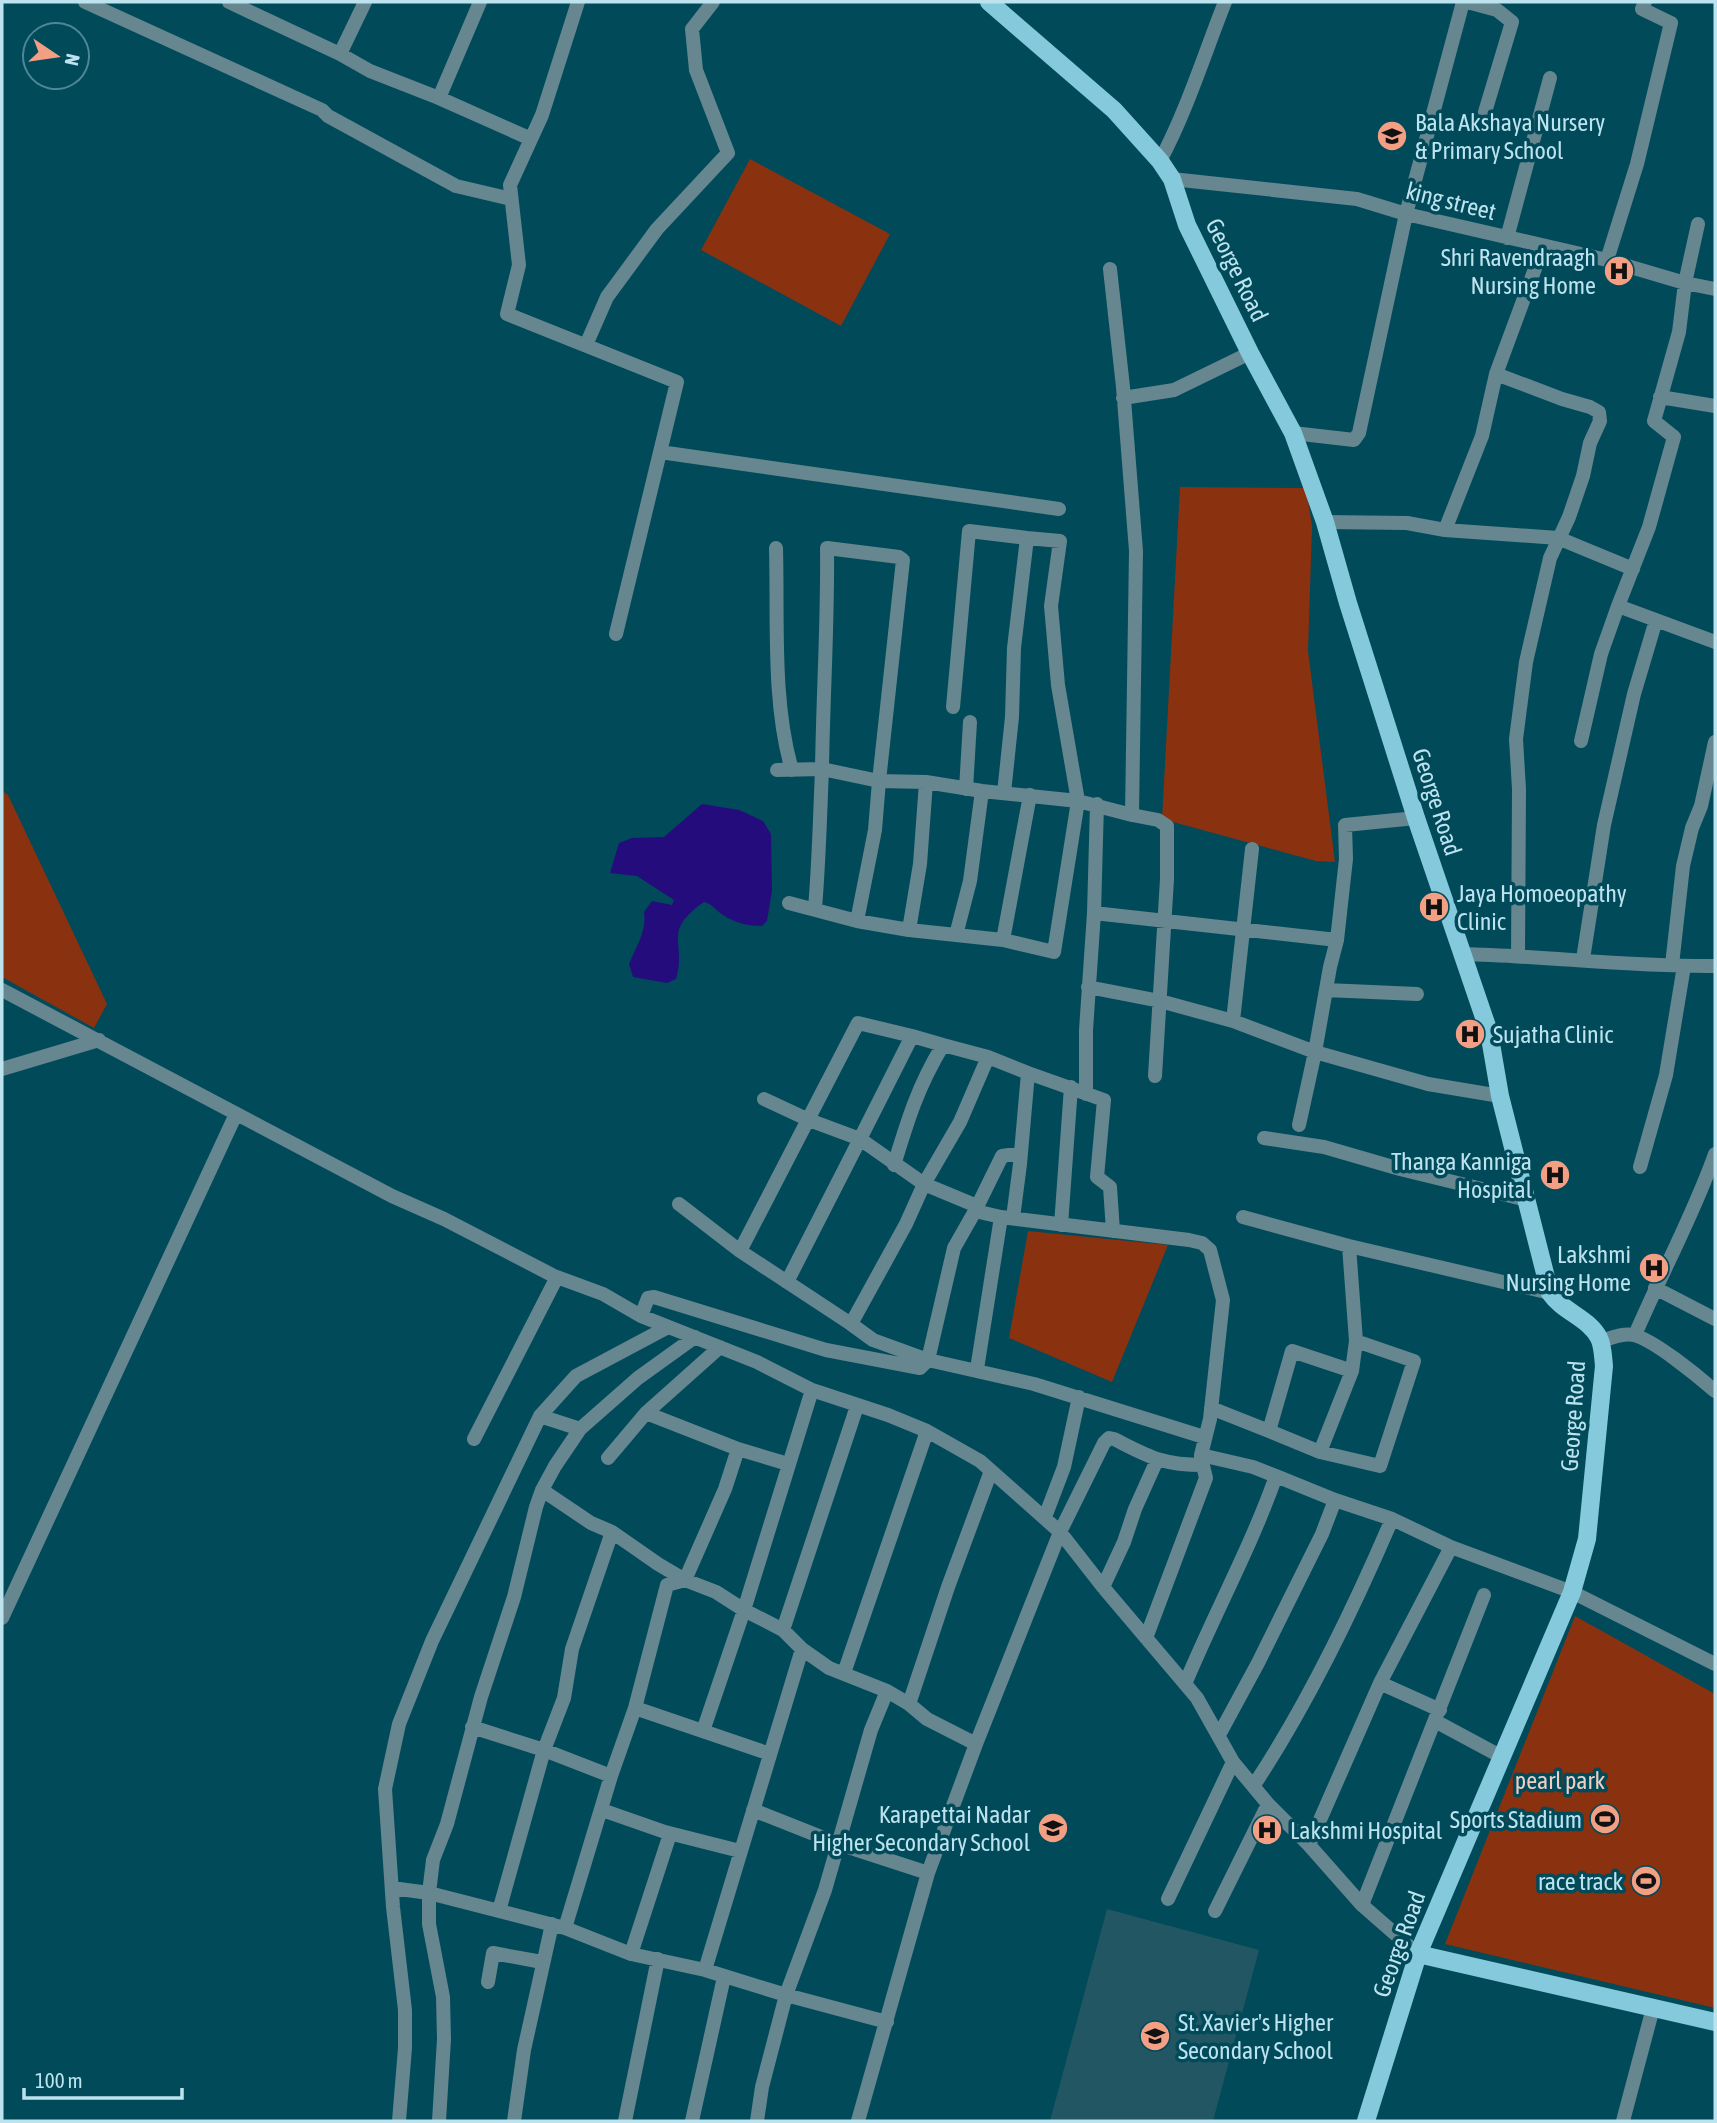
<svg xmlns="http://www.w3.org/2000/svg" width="1717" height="2123" font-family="'Asap Condensed',sans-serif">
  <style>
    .built { fill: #235663 }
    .green { fill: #8a3110 }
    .water { fill: #240c7c }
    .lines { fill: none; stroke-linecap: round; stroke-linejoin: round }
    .minor { stroke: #668690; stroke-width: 14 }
    .major { stroke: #85c9dd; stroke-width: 18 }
    .labels { text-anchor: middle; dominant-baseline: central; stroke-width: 7; stroke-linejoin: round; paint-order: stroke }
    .poi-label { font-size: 24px; fill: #bde3ef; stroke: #004a5a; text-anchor: end }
    .street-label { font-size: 24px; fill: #bde3ef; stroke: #004a5a }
    .park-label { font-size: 24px; fill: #efcec4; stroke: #004a5a }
  </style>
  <rect width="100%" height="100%" fill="#004a5a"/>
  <!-- built -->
  <path class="built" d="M1107 1909 1259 1950 1213 2121H1050Z"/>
  <!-- green -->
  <path class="green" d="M750 159 890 234 841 326 701 250Z
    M1180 487 1306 488 1312 526 1308 651 1335 862 1316 861 1162 819Z
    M2 791 8 795 107 1004 94 1028 2 977Z
    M1028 1231 1168 1245 1112 1382 1009 1338Z
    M1575 1616 1715 1694V2008L1445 1944Z"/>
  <!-- water -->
  <path class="water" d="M702 804 739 810 763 821 771 834 772 891 767 921 762 926C748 926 735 923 723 915 715 910 713 904 704 902 661 932 687 942 676 979L667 983 633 977 629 964C636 947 647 931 644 912L652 901 672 905 674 900 637 876 610 873 619 843 632 838 664 837Z"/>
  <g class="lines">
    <!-- minor -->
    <path class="minor" d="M85 2 322 110 328 116 456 186 511 199
      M229 2 340 54 370 71 439 98
      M480 2 439 98 531 139
      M578 2 542 115 510 185 519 265 507 314 677 382 616 634
      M1467 2 1497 10 1512 22 1485 112
      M340 54 365 2
      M1160 161C1187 110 1204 55 1225 2
      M1172 179 1357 199 1406 214 1607 260 1685 283 1715 289
      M1698 224 1685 283 1679 332 1654 421 1674 437 1649 527 1618 606 1715 642
      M1507 238 1550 78
      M1607 260 1637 164 1671 23 1642 9 1645 2
      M586 345 607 297 657 229 728 153 696 70 692 29 713 2
      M1660 397 1715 406
      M1123 398 1174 390 1250 353
      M1293 433 1354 440 1359 433 1406 214 1463 2
      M660 452 1059 509
      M1325 522 1407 523 1445 530 1558 538 1633 569
      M1445 530 1482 436 1496 374
      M776 548C778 619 772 702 792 770
      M953 707 969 531 1027 538 1014 648 1012 717 1004 793
      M1581 741 1601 654 1618 606
      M777 770 822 769 879 781 875 830 857 921
      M966 789 970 722
      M1132 815 1158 820 1167 826V879L1155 1076
      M789 903 857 921 909 930 1003 940 1054 952 1078 801 1058 685 1051 606 1060 541 1027 538
      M815 908C819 862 820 815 822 769 823 695 828 622 827 548L899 557 903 560 879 781 926 782 982 791 1078 801 1132 815 1136 551 1123 387 1110 269
      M1094 913 1337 940
      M909 930 920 864 926 782
      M956 935 970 881 982 791
      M1003 940 1030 795
      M1463 954C1547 956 1631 967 1715 966
      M1518 955 1519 789 1516 739 1526 662 1550 558 1569 517 1583 476 1590 443 1600 421 1599 412 1590 407 1562 399 1496 374 1543 247
      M1583 959 1604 825 1634 694 1656 620
      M1672 965 1683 866 1692 828 1701 806 1715 742
      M1088 987 1160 1001 1233 1021 1315 1052 1428 1084 1500 1096
      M2 990 392 1196 444 1219 554 1276 603 1294 641 1316 757 1362 812 1390 888 1415 927 1431 980 1461 1060 1532 1103 1587 1197 1698 1233 1762 1268 1804 1309 1845 1362 1905 1418 1954
      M1326 990 1417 994
      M1233 1021 1252 849
      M2 1069 99 1040
      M1028 1073 1104 1100 1097 1177 1110 1187 1113 1231
      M1086 1094V1030L1094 913 1097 804
      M764 1099 809 1120 860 1139 912 1036 943 1045
      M1299 1125 1315 1052 1330 967 1337 940 1346 859 1345 825 1416 818
      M1264 1138 1324 1147 1400 1169 1527 1200
      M894 1165C908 1119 918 1086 943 1045L988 1057 1028 1073 1020 1164 1013 1218
      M1640 1167 1666 1075 1684 966
      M679 1204 740 1251 851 1324
      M977 1206 924 1184 960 1122 988 1057
      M975 1211 1001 1217 977 1369
      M1001 1217 1189 1240 1202 1243 1210 1250 1223 1300 1210 1419 1201 1455 1253 1467 1276 1476 1335 1500 1392 1519 1451 1547 1572 1592 1715 1664
      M1243 1217 1349 1246
      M1061 1225 1071 1087
      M740 1251 858 1023 912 1036
      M787 1282 860 1139 924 1184 906 1224 851 1324 873 1340 928 1360 1034 1384 1204 1437
      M1655 1288 1715 1319
      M641 1316 648 1298 654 1297 826 1350 920 1368 928 1360 954 1248 975 1211 1002 1156 1021 1153
      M1635 1335C1661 1274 1693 1216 1715 1154
      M1356 1341 1414 1361 1380 1466 1320 1452 1269 1431 1292 1351 1352 1371 1356 1341 1349 1246 1550 1293
      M1601 1341C1611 1338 1623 1333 1633 1335 1653 1339 1699 1377 1715 1391
      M1211 1408 1269 1431
      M646 1413 738 1449 788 1464
      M540 1416 580 1429
      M474 1439 557 1277
      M1320 1452 1352 1371
      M608 1458 646 1413 720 1347
      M542 1490 591 1523 612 1532 658 1564 685 1580 716 1592 744 1610 783 1630 802 1649 829 1668 887 1691 909 1704 927 1719 976 1744
      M1045 1517 1064 1467 1079 1397
      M1103 1587 1124 1542 1135 1509 1157 1460
      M2 1618 236 1114
      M783 1630 857 1406
      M1146 1638 1206 1478 1201 1457
      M844 1673 927 1431
      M1380 1683 1440 1710
      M1185 1684C1214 1614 1251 1547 1276 1476
      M887 1691 871 1730 825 1890 786 1995 887 2022
      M909 1704 948 1587 991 1471
      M635 1708 770 1754
      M1435 1721 1502 1757
      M472 1727 544 1750 611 1776 635 1708 667 1585 685 1580 725 1489 738 1449
      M703 1731 744 1610 812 1390
      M1219 1735 1258 1663 1322 1534 1335 1500
      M1254 1785C1309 1702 1353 1610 1392 1519
      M602 1810 665 1832 740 1851
      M753 1810 839 1844 928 1873
      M1309 1845 1380 1683 1451 1547
      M392 1888 429 1893 565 1928 631 1954 705 1970 786 1995 762 2087 757 2121
      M1168 1899 1233 1762
      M1362 1905 1484 1595
      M499 1911 544 1750 564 1698 572 1649 612 1532
      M1215 1911 1268 1804
      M565 1928 611 1776
      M631 1954 670 1834
      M705 1970 802 1649
      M488 1982 493 1953 542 1962
      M399 2121 405 2048V2010L393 1907 385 1789 399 1724 432 1641 540 1416 576 1376 668 1327
      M439 2121 444 2039 443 1997 429 1924V1893L433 1860 447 1824 481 1697 514 1597 536 1507 542 1490 555 1466 580 1429 638 1378 695 1337
      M514 2121 524 2050 552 1924
      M625 2121 658 1959
      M692 2121 724 1977
      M858 2121 928 1873 976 1744 1060 1532 1104 1443 1109 1438 1114 1439C1150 1457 1162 1465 1203 1465
      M1623 2121 1653 2008"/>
    <!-- major -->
    <path class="major" d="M989 2 1114 110 1160 161 1172 179 1187 225 1250 353 1293 433 1325 522 1348 603 1416 818 1489 1032 1500 1096 1550 1293C1563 1312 1589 1318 1599 1338 1603 1346 1603 1357 1604 1366L1587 1539 1572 1592 1418 1954 1366 2121
      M1418 1954 1715 2022"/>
  </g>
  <!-- icons -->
  <defs>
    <g id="school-disc" transform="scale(1.575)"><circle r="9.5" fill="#f39f84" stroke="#004a5a"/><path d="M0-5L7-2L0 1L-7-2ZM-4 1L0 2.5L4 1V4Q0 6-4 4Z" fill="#111"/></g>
    <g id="hospital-disc" transform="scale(1.575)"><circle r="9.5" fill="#f39f84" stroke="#004a5a"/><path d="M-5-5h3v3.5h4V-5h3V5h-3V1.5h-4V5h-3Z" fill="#111"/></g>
    <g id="stadium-disc" transform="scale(1.575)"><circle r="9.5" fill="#f39f84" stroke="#004a5a"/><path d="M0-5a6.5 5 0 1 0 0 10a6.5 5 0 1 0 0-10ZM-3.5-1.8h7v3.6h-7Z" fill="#111"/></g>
  </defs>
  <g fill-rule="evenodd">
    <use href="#school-disc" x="1392" y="136"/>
    <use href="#hospital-disc" x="1619" y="271"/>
    <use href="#hospital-disc" x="1434" y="907"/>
    <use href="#hospital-disc" x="1470" y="1034"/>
    <use href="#hospital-disc" x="1555" y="1175"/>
    <use href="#hospital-disc" x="1654" y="1268"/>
    <use href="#stadium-disc" x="1605" y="1819"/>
    <use href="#school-disc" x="1053" y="1828"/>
    <use href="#hospital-disc" x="1267" y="1830"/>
    <use href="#stadium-disc" x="1646" y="1881"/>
    <use href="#school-disc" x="1155" y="2036"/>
  </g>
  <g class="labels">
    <!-- poi labels -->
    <g class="poi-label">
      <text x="1415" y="122" text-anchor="start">Bala Akshaya Nursery<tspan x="1415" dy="28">&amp; Primary School</tspan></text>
      <text x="1596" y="257">Shri Ravendraagh<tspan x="1596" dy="28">Nursing Home</tspan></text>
      <text x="1457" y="893" text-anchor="start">Jaya Homoeopathy<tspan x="1457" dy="28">Clinic</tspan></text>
      <text x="1493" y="1034" text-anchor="start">Sujatha Clinic</text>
      <text x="1532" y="1161">Thanga Kanniga<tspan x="1532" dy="28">Hospital</tspan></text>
      <text x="1631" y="1254">Lakshmi<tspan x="1631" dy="28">Nursing Home</tspan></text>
      <text x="1030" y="1814">Karapettai Nadar<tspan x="1030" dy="28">Higher Secondary School</tspan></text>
      <text x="1582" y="1819">Sports Stadium</text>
      <text x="1290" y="1830" text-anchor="start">Lakshmi Hospital</text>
      <text x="1623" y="1881">race track</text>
      <text x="1178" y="2022" text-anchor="start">St. Xavier's Higher<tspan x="1178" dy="28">Secondary School</tspan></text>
    </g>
    <!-- street labels -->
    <g class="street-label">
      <text transform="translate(1451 201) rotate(14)">king street</text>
      <text transform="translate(1237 270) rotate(64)">George Road</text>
      <text transform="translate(1437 802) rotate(72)">George Road</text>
      <text transform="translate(1573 1416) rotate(-86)">George Road</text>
      <text transform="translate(1399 1944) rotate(-70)">George Road</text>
    </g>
    <!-- park labels -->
    <g class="park-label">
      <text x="1560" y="1780">pearl park</text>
    </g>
  </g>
  <!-- border -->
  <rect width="1717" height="2123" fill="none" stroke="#bde3ef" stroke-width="7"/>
  <!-- north arrow -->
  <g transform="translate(56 56) rotate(103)"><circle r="33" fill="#004a5a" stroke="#4c8796" stroke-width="2"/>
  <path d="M0-5L12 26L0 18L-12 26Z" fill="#f39f84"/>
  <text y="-10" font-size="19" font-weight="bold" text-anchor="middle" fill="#bde3ef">N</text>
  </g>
  <!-- scale -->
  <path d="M24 2088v10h158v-10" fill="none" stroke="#bde3ef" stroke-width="3.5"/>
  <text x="35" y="2088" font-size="21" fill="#bde3ef" stroke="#004a5a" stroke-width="5" paint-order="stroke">100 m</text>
</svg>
